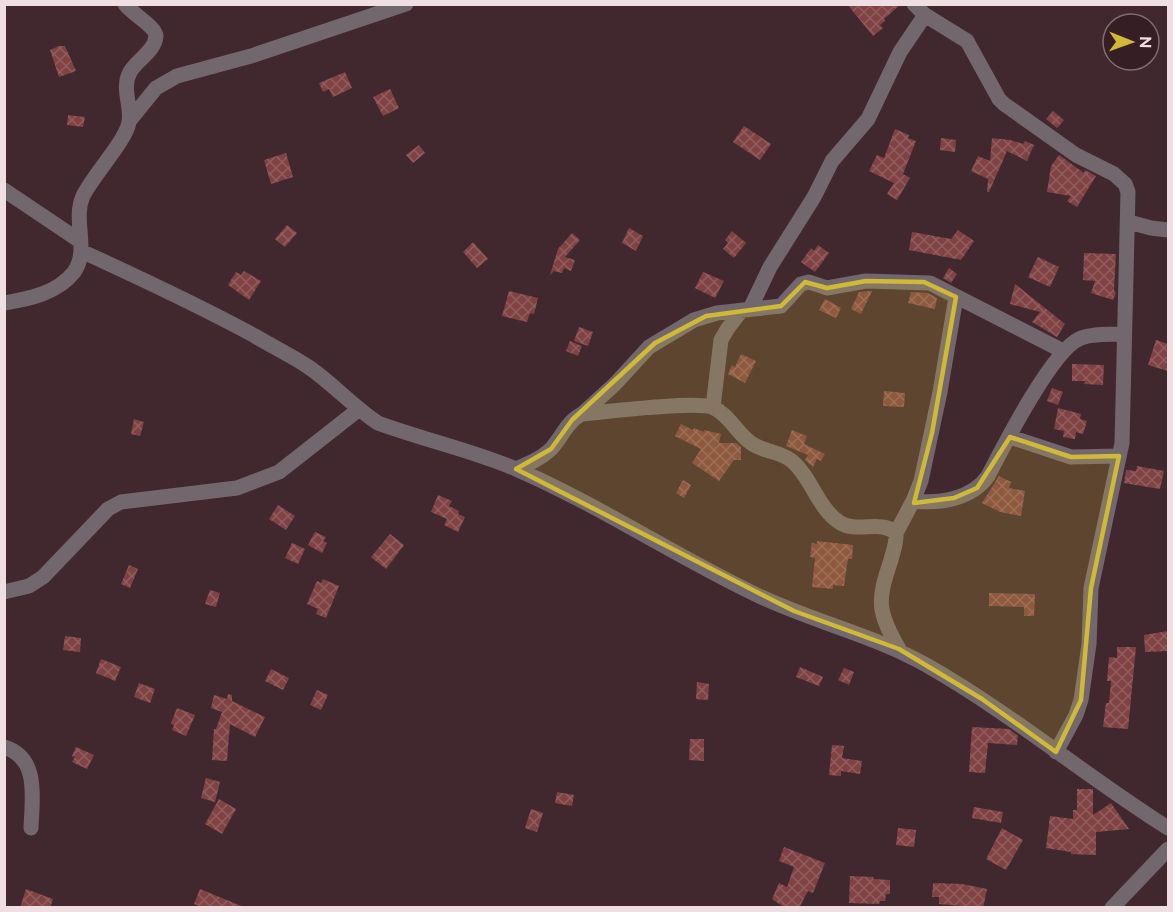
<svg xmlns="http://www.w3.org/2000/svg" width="1173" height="912" font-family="Raleway,sans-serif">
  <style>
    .building { fill: url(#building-cross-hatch) }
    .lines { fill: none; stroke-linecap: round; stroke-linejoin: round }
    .minor { stroke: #73676e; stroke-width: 15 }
    .marked { fill: #ceb938; fill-opacity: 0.2; stroke: #ceb938; stroke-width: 4.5; stroke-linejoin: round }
  </style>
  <defs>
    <pattern id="building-cross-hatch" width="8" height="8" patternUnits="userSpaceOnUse" patternTransform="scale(1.5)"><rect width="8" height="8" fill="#804243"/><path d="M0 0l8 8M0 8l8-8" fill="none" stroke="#925d5e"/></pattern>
  </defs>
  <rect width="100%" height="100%" fill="#41282f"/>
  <!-- building -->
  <path class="building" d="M847 4H901L884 19 885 21 880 25 883 28 873 36Z
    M59 46H65L76 71 59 77 50 50Z
    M345 72 352 88 333 97 329 89 323 92 319 83Z
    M390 89 399 108 383 116 373 97Z
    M1053 111 1064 120 1057 128 1046 119Z
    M68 115 85 117 83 127 67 125Z
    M744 126 771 144 760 160 733 142Z
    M895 129 909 135 908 138 916 141 903 174 910 178 897 200 887 194 894 183 869 171 877 155 884 158Z
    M941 138 956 140 955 152 940 150Z
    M992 138 1010 140 1023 144 1025 141 1034 145 1027 161 1007 151 989 192H987L988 179 971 171 978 156 990 161Z
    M419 145 425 153 413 163 406 155Z
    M286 153 293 177 271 184 264 160Z
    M1059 155 1084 173 1085 170 1096 176 1077 207 1067 201 1071 196 1047 192 1051 166Z
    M287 225 297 233 285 247 275 239Z
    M629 228 643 236 636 251 622 243Z
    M958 230 974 241 961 260 909 250 912 232 951 239Z
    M732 231 746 243 734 258 723 249 728 243 725 240Z
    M572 233 580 240 565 257 575 260 571 271 564 268 562 273 554 271 550 275 558 249Z
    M473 242 488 259 477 268 463 252Z
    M818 245 829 253 815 272 801 262 811 248 814 251Z
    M1084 253 1116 254 1114 290 1116 293 1113 300 1091 293 1095 281 1083 280Z
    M1038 257 1059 267 1050 287 1028 277Z
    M949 268 957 274 951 283 943 278Z
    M244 271 261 281 249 300 228 285 236 272 241 275Z
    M703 272 724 281 715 298 695 288Z
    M1015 284 1065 324 1057 337 1032 322 1040 312 1010 304Z
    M509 291 538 298 534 314 530 313 527 322 502 316Z
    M872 291 861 314 851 309 859 292Z
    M911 292 928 293 937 298 935 309 908 303Z
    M825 299 841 308 836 318 819 310Z
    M579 327 593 332 588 346 574 341Z
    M1156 340 1168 344V371L1148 365Z
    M570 341 582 346 578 356 566 351Z
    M741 354 756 361 745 383 728 374 732 365 735 367Z
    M1072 364 1104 365 1103 385 1084 384 1085 381H1072Z
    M1052 388 1063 392 1058 405 1047 401Z
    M884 391 905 393 904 407 883 406Z
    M1058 408 1081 414 1080 419 1087 421 1083 434 1076 432 1075 439 1063 437 1064 431 1054 429Z
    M134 419 144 422 140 436 131 434Z
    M681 424 693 430 694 428 704 432V430L721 434 719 443H736L741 447V460H734L719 481 692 463 701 449 675 436Z
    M792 430 807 436 804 444 825 454 821 461 817 459 813 467 805 460 808 455 786 446Z
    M1137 466 1164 471 1160 489 1124 483 1126 470 1136 471Z
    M999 476 1011 482 1009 488 1025 491 1021 516 1000 512 982 503Z
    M683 480 691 485 684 498 676 493Z
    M438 495 452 501 449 506 459 511 458 514 465 517 458 532 444 525 447 519 431 512Z
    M278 505 295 516 286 530 269 519Z
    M315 532 326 537 323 541 327 543 322 553 308 545Z
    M390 534 404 545 386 569 371 557Z
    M817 541 853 545 852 559H848L844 586 833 585V589L812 587 815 558 810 557 812 543 817 544Z
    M292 543 305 549 298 564 285 558Z
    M129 565 138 569 130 588 121 584Z
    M323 579 339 586 326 618 316 614 318 609 307 604 317 581 321 583Z
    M210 590 220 593 216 607 205 604Z
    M989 593 1035 594 1034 616H1024V607L989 606Z
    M1168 631V651L1145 652 1144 635Z
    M65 636 81 638 80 652 63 650Z
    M1117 647H1136L1128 729 1103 727 1106 703H1109L1111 681H1107L1109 657 1117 658Z
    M101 659 121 667 115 681 96 673Z
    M800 667 823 677 819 686 796 677Z
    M844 668 854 672 849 685 838 680Z
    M271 669 289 678 283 690 265 681Z
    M697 682 709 684 708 700 696 699Z
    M139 683 155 689 150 703 134 697Z
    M317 690 328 695 321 710 310 705Z
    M228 694 232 695V701L265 717 255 737 230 724 227 761 212 760 214 729H216L222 712 211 708 214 695 227 699Z
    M177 708 195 715 186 736 172 730 174 725 171 723Z
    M972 727 1009 729 1018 736 1017 745 988 743 985 773 969 772Z
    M690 739H704V761L689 760Z
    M832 745 844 746 842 758 862 761 860 774 841 771V776L829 775Z
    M76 747 94 755 87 769 72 762 75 757 72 756Z
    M206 778 220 782 215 802 201 798Z
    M1077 789H1093V815L1111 803 1129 829 1096 832V855L1071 854V852L1046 848 1050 816 1073 819V810H1077Z
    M557 792 574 795 572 806 555 803Z
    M219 799 236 809 222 834 205 824Z
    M974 807 1003 812 1001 823 972 818Z
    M531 809 543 813 537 832 525 828Z
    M898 828 916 830 914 847 896 845Z
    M1002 828 1023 840 1006 870 986 859Z
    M784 847 825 863 813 893 808 891 799 908H785L772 899 779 883 787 887 794 867 779 861Z
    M850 876 874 877 873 879 890 880V894H886L885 901H880L879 904 849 903Z
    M933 883 962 884 987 889 983 908 939 904V897H932Z
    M26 889 53 899 50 908H20Z
    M200 889 244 907V908H204L194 904Z"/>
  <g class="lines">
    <!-- minor -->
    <path class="minor" d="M914 4 925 15 967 41 999 99 1004 104 1076 155 1114 174 1125 184 1128 192 1122 443 1091 588 1089 644 1081 700 1076 715 1056 752
      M130 120 156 88 177 76 251 56 406 4
      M4 190 80 241
      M1129 222 1151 228 1168 230
      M81 251C140 278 198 305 255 336 273 347 293 356 310 368 334 385 354 407 378 423 424 440 471 450 516 469 599 505 675 556 757 595 813 622 874 635 928 666 1012 714 1087 777 1168 828
      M4 303C29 299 58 293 74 272 90 250 72 220 83 196 93 175 126 141 129 122 132 106 121 88 130 72 137 60 155 51 156 36 156 27 131 13 125 4
      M750 309 770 267 814 197 832 161 868 119 900 52 925 15
      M713 407 721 340 728 328 742 310
      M582 414 615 384 649 347 694 320 717 313 781 306 801 284 809 282 827 288 866 281 930 283 1063 351
      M1010 437 1071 457 1119 456
      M516 469C528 464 540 459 550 450 561 439 567 421 582 414 606 412 698 400 714 408 729 415 737 433 751 443 763 452 780 451 792 461 812 478 817 507 839 522 856 534 881 519 896 533 897 542 893 551 891 560 877 601 877 611 899 649
      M913 501C940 504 972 499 988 476 1003 447 1052 351 1079 339 1091 333 1110 335 1124 334
      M896 533 913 501 921 481 940 392 956 297
      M4 592 29 586 43 577 108 509 121 502 237 488 279 472 358 410
      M4 747C40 758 32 799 31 828
      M1112 908 1168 849"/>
  </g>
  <!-- marked area -->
  <path class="marked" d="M866 281 924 282 956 297 932 433 914 503 954 498 977 488 1010 437 1071 457 1119 456 1091 588 1081 700 1056 752 982 699 899 649 794 611 516 469 551 449 572 420 655 343 706 316 781 306 805 282 827 288Z"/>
  <!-- border -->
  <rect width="1173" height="912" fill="none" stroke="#efdee2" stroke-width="12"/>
  <!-- north arrow -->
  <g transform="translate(1131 42) rotate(91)"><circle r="28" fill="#361e25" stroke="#806b71" stroke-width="1.5"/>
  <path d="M0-4.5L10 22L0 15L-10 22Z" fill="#ceb938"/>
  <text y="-9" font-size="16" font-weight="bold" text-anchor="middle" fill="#efdee2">N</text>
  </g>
</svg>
